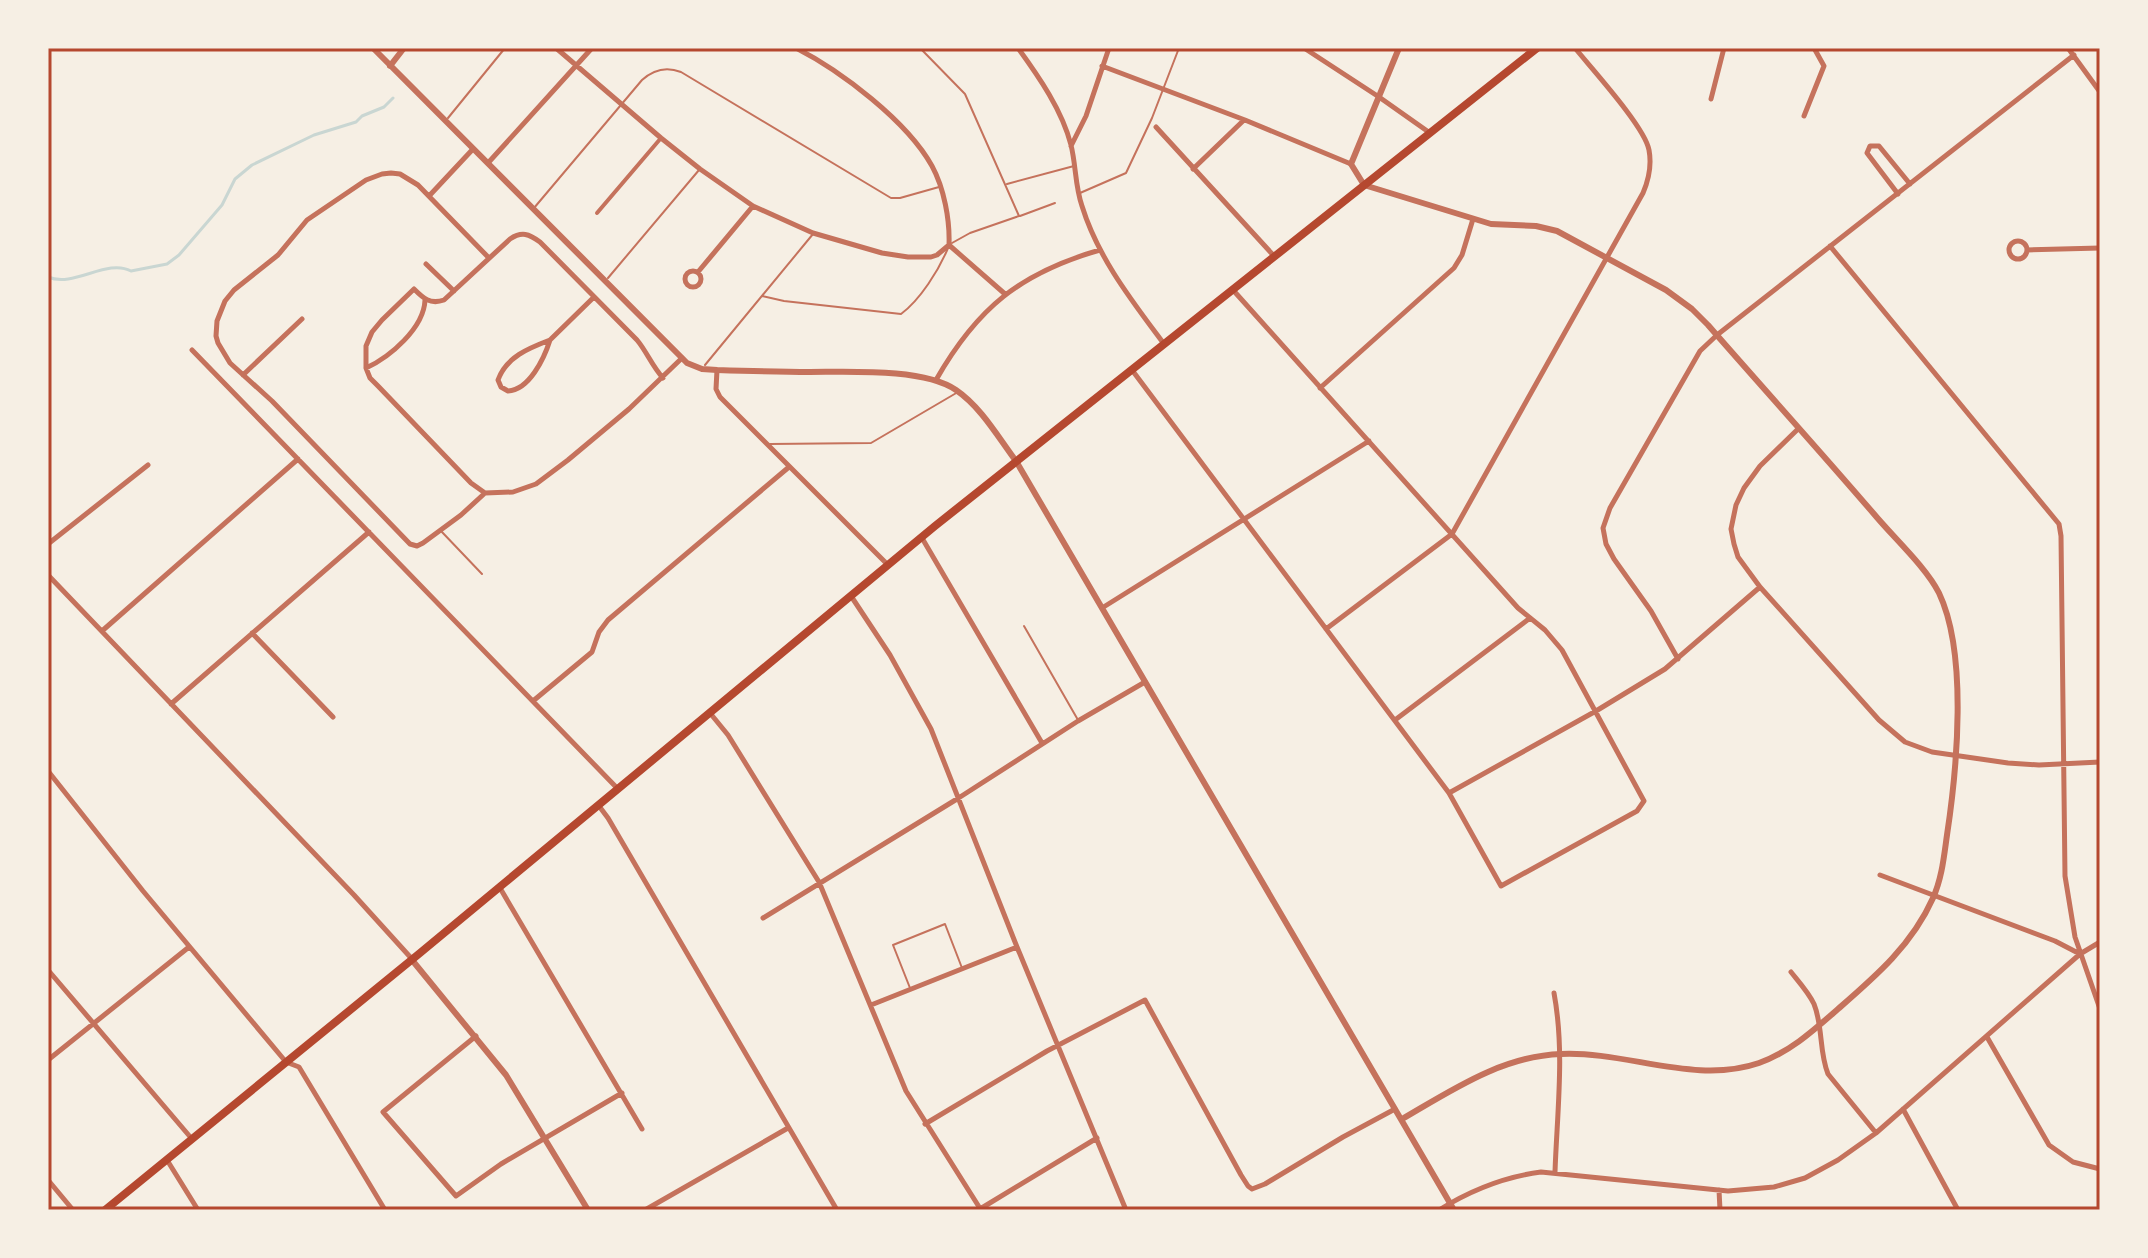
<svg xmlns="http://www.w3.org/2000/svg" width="2148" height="1258" font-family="'PT Sans Narrow',sans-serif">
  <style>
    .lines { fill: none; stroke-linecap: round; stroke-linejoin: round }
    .stream { stroke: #c9d6d2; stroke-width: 3 }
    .service { stroke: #c5725c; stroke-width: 2 }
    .pedestrian { stroke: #c5725c; stroke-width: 4 }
    .minor { stroke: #c5725c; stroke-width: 5 }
    .tertiary { stroke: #c5725c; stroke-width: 6 }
    .primary { stroke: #b5482f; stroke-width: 8 }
    .neatline { fill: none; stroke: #b5482f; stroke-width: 3 }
  </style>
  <rect width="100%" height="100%" fill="#f6efe4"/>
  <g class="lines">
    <!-- stream -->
    <path class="stream" d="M48 277C74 288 107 258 131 271L167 264 179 255 222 205 235 179 252 165 314 135 356 122 362 116 384 107 393 98"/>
    <!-- service -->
    <path class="service" d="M920 48 965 94 1019 216 970 233 952 243
      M448 118 505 48
      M1007 184 1074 166
      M1080 193 1126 173 1152 118 1179 48
      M534 208 642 80C654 69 666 66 681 72L891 198H900L939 187
      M1020 216 1055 203
      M608 278 699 170
      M762 296 784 301 901 314C920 300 939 270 948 248
      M705 365 813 234
      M770 444 871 443 958 392
      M441 531 482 574
      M1024 626 1078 720
      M910 988 893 945 945 924 962 968"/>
    <!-- pedestrian -->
    <path class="pedestrian" d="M597 213 661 138"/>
    <!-- minor -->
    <path class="minor" d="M556 48 661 138 700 169 753 206 813 233 882 253 908 257H931L937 255 949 245
      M796 48C841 71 907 121 932 166 944 188 950 220 949 245L1005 294
      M1018 48C1039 77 1062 110 1071 145 1076 165 1075 186 1082 206 1098 258 1132 301 1164 344
      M1304 48 1379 97 1430 133
      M2068 48 2100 92
      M1102 66 1245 120 1351 164
      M1711 99 1724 48
      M1804 116 1824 66 1814 48
      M1156 127 1274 256
      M1071 146 1086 116 1109 48
      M488 163 592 48
      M1193 169 1244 120
      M1898 194 1867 153 1870 146H1879L1910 184
      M430 195 473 149
      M2009 250a9 9 0 1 1 18 0a9 9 0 1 1-18 0Z
      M1830 246 2059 524 2061 536 2065 876 2075 937 2100 1009
      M2027 250 2100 248
      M426 264 454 291
      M685 279a8 8 0 1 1 16 0a8 8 0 1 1-16 0Z
      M698 272 753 206
      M550 340C544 359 529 390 508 391L501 387 498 380C506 357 529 348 550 340Z
      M550 340 593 298
      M192 350 617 788
      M366 368C390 357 424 328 425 300
      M717 370 716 389 720 397 888 565
      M1132 370 1449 793 1501 886 1637 811 1644 801 1562 650 1545 630 1518 608 1233 290
      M243 375 302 319
      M936 380C977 308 1020 273 1100 250
      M1320 388 1454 268 1462 255 1473 219
      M1798 429 1760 466 1744 488 1736 505 1731 529 1734 544 1738 557 1760 587 1879 720 1905 742 1932 752 2008 763 2039 765 2100 762
      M485 493 461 515 423 543 417 546 410 544 272 401 230 363 218 343 216 336 217 321 225 301 234 290 278 255 307 220 366 180 382 174 391 173 400 174 418 185 488 257
      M485 493 471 483 378 386 370 378 366 368V346L372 332 382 320 414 289C423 298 430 305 444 300L510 239C522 231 529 234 540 242L637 340C647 352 652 366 663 378
      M485 493 513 492 536 484 568 460 629 409 682 358
      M922 538 1042 743
      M48 544 148 465
      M48 575 354 895 412 959
      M851 596 890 655 931 729 1017 947 1126 1210
      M1102 608 1369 441
      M1326 629 1452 534 1643 193C1649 179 1652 166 1649 150 1645 127 1592 69 1575 48
      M102 631 298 459
      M252 633 333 717
      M1678 659 1651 611 1614 559 1606 544 1603 528 1610 508 1700 351 1717 335 2074 55
      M533 701 592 652 599 632 608 620 789 467
      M171 704 369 532
      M710 713 728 735 819 882 906 1091 981 1210
      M1395 720 1530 618
      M48 771 143 891 286 1062 299 1067 385 1210
      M1449 793 1596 711 1665 669 1760 587
      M599 806 608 818 837 1210
      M1880 875 2055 941 2080 954
      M500 888 642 1129
      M763 918 957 799 1078 721 1145 682
      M48 970 192 1139
      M1791 972C1799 982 1809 993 1814 1004 1823 1026 1819 1052 1828 1074L1876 1133
      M1554 993C1565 1052 1557 1113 1555 1172
      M871 1005 1017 947
      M476 1036 383 1112 456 1196 501 1164 622 1093
      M1987 1037 2049 1145 2073 1162 2100 1169
      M48 1060 189 947
      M1903 1109 1958 1210
      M925 1124 1047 1051 1145 1000 1241 1175 1248 1186 1252 1189 1265 1184 1343 1137 1395 1109
      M167 1160 198 1210
      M48 1180 73 1210
      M1719 1190 1720 1210
      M980 1209 1097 1138
      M645 1210 788 1128
      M1439 1210C1471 1190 1503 1177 1541 1172L1728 1191 1774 1187 1805 1178 1838 1160 1876 1133 2080 954 2100 942"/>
    <!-- tertiary -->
    <path class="tertiary" d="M373 48 687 363 702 369 717 370C748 371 779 372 810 372 849 372 924 368 956 390 981 407 998 437 1016 461L1454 1210
      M1399 48 1351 164 1364 185 1491 224 1536 226 1557 231 1666 290 1692 309 1708 325C1763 388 1819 450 1874 514 1893 537 1926 567 1939 593 1968 654 1957 769 1947 835 1944 856 1942 878 1933 898 1912 945 1876 976 1838 1009 1814 1030 1790 1052 1759 1063 1695 1085 1627 1051 1561 1054 1502 1056 1452 1090 1402 1119
      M390 66 404 48
      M412 960 506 1075 588 1210"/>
    <!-- primary -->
    <path class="primary" d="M105 1210 420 953 935 526 1537 48"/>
  </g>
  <!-- border -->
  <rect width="2148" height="1258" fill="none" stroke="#f6efe4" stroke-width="100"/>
  <rect x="50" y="50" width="2048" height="1158" class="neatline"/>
</svg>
